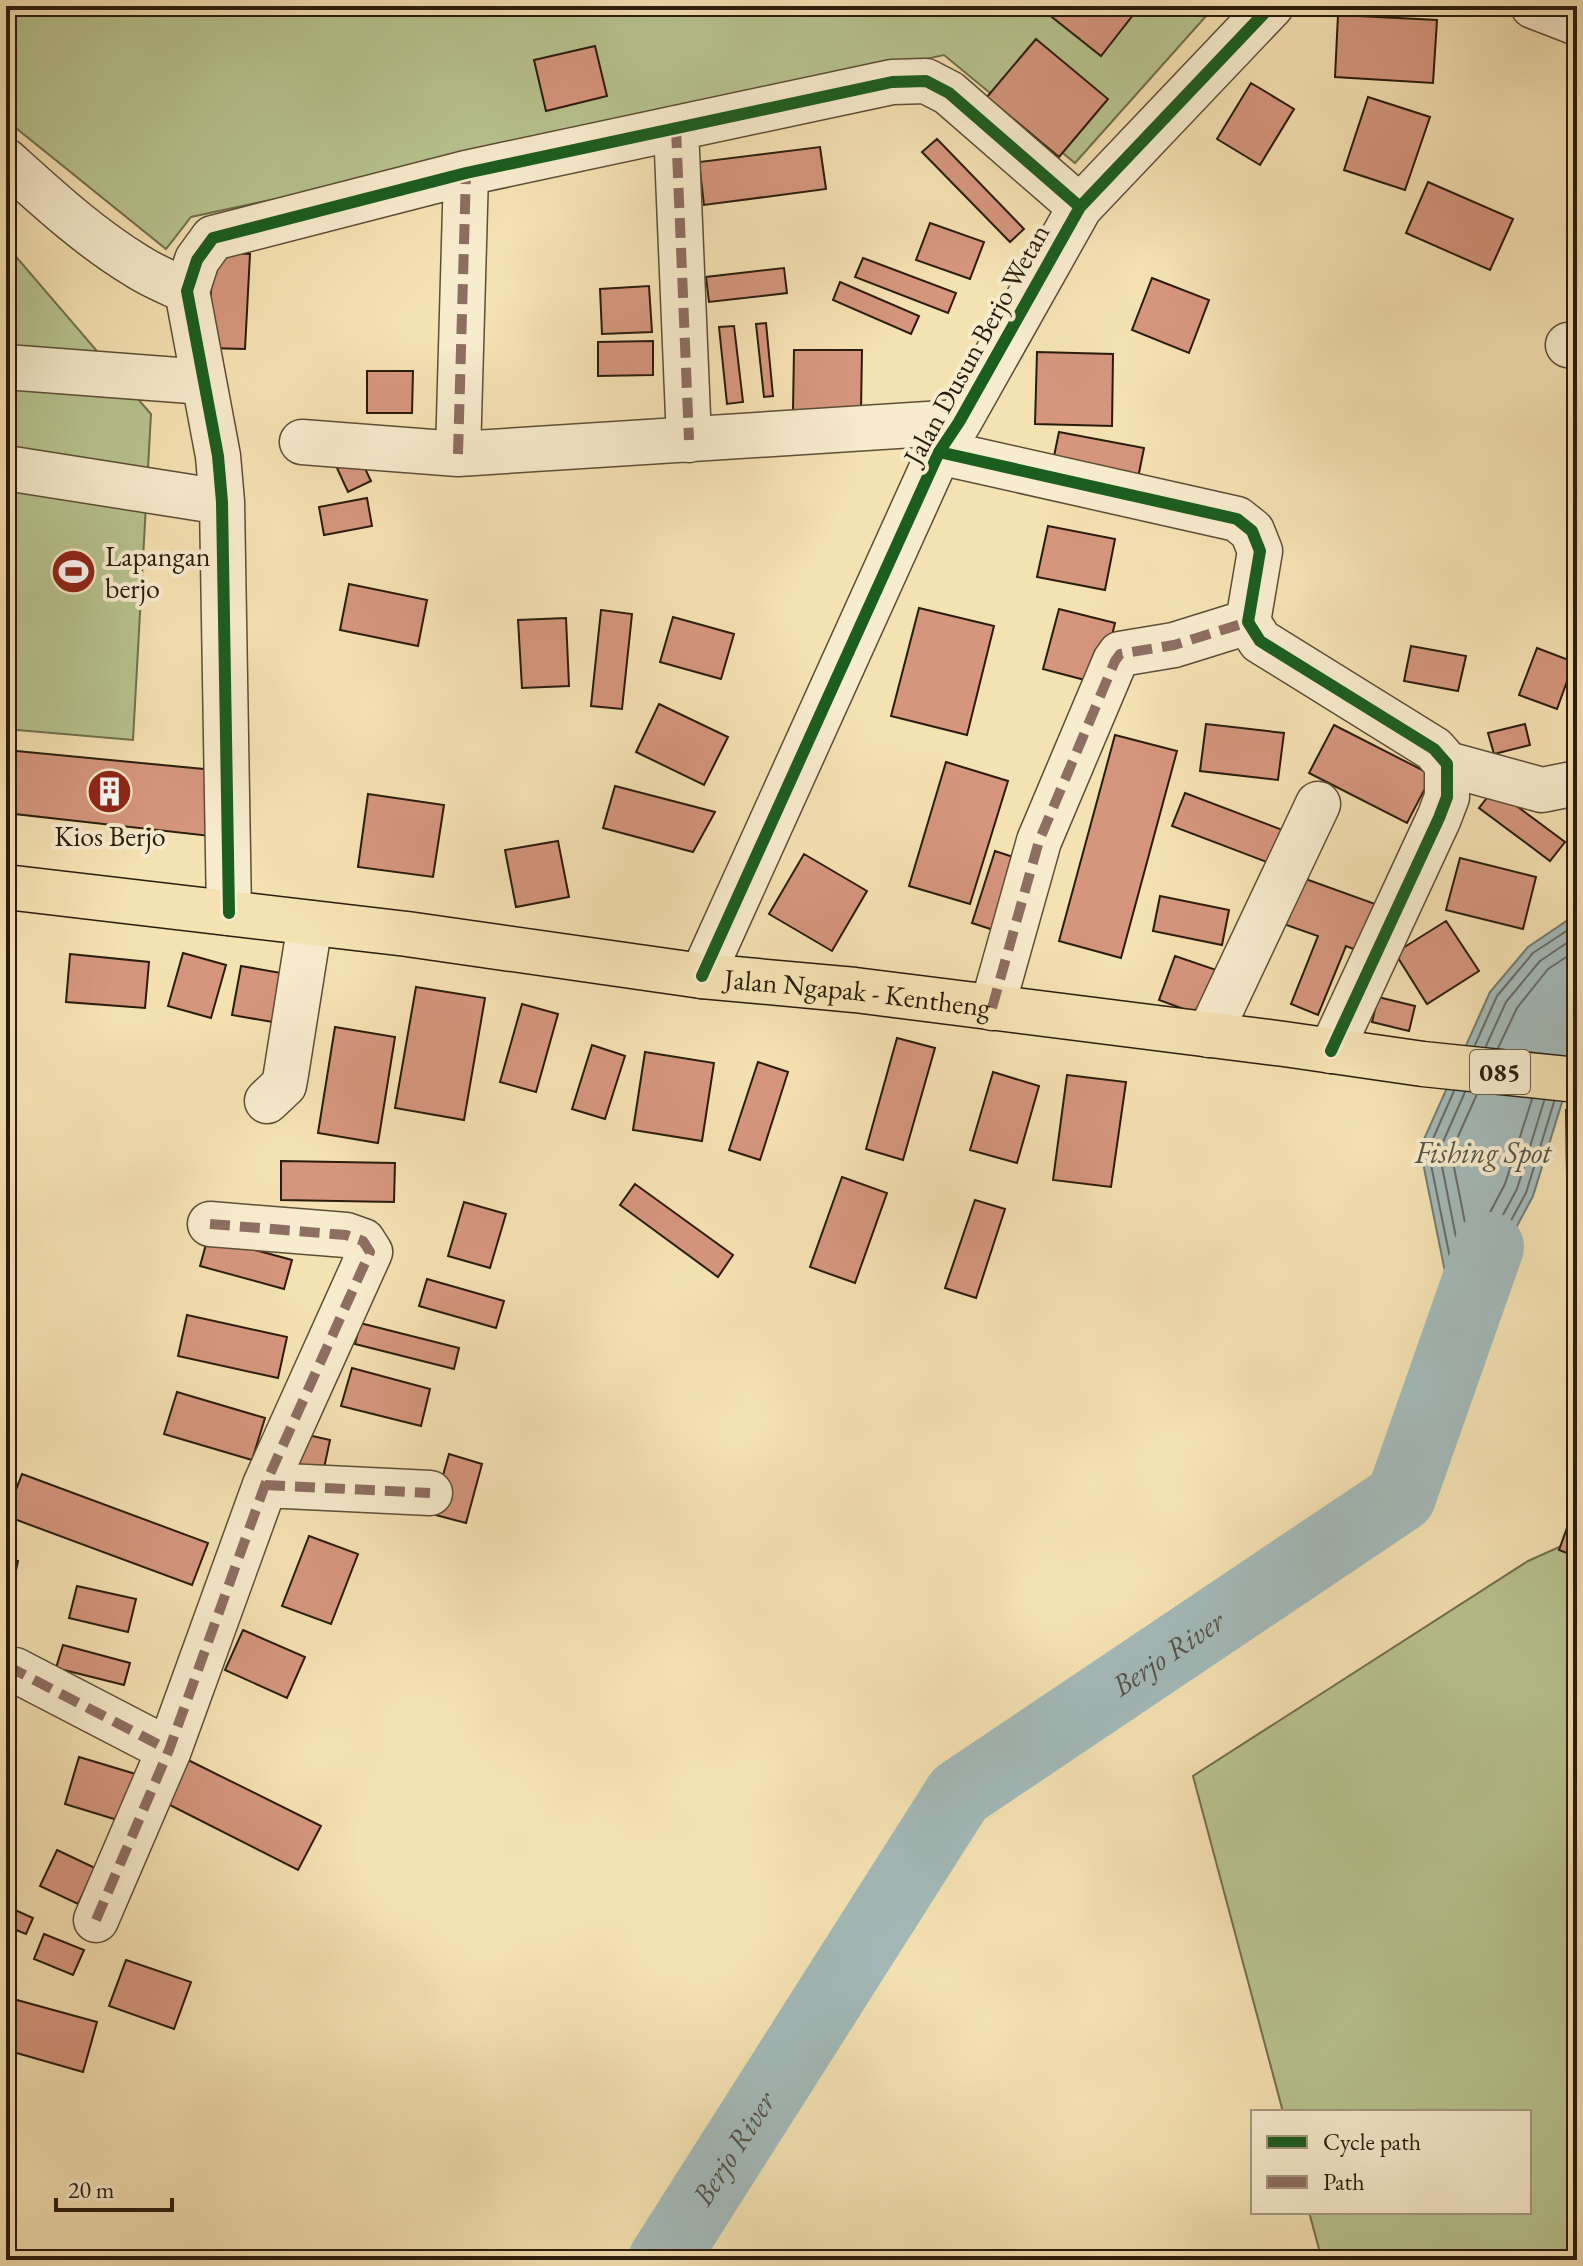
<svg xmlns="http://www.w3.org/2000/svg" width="1583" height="2266" font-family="'EB Garamond',serif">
  <rect width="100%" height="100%" fill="#f5e2b3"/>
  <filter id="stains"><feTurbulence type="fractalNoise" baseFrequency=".0025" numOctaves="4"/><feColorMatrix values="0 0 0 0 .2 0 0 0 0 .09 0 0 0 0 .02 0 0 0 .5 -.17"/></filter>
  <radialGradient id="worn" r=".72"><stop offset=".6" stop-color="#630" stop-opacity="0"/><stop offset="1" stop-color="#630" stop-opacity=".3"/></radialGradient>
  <!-- green -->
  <path fill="#b8c490" stroke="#70704e" stroke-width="2" d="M6,6H1215L1075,163L944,55L191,217L166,249L6,120Z
    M6,245L151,414L133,740L6,729Z
    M1577,1539V2260H1322L1309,2212H1529V2112H1283L1193,1776L1528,1561Z"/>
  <!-- water -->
  <path fill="#a3baba" stroke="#727b75" stroke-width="2" d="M1577,914V1091L1563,1099L1533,1196L1458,1336L1420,1148L1490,992L1528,947Z"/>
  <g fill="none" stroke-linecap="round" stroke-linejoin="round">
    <!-- shore -->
    <path stroke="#666b64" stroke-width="2" d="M1475,1045L1497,996L1533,953L1577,924
      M1486,1046L1506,1002L1540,961L1577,936
      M1498,1048L1517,1008L1548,969L1577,950
      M1454,1091L1428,1150L1459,1302L1463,1305L1466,1303L1526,1193L1554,1102
      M1465,1092L1439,1151L1463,1273L1467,1276L1471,1274L1517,1189L1544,1101
      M1477,1094L1451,1152L1468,1238L1472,1241L1476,1239L1505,1184L1532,1099"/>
    <!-- river -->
    <path stroke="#a3baba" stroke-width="70" id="s1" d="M663,2260L959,1794L1401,1497L1489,1247"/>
  </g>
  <!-- building -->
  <path fill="#d6967e" stroke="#291c0d" stroke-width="2" d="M1038,6H1140L1101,56Z
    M1338,15L1437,20L1433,83L1335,77Z
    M1036,39L1108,99L1059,157L987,97Z
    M595,46L607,96L546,111L534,60Z
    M1251,83L1294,109L1260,165L1217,139Z
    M1368,97L1430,117L1405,190L1344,170Z
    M937,139L1024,229L1010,242L922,152Z
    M820,147L826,189L704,205L699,162Z
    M1428,182L1513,219L1490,270L1406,233Z
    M930,223L984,242L970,279L916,260Z
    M213,252L250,254L245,349L208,348Z
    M863,258L956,293L948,313L855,277Z
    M784,268L787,293L709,302L706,277Z
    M1152,278L1209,300L1189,353L1132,330Z
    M840,282L919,316L911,334L833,300Z
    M649,286L652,332L602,334L600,289Z
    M766,323L773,396L764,397L756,324Z
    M734,326L743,402L727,404L719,327Z
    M653,341V375L598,376V342Z
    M794,350H862L861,411H793Z
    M1037,352L1113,354L1112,426L1035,424Z
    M367,371H413L412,413H367Z
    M1059,432L1144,448L1137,483L1052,466Z
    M360,458L371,481L348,492L337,468Z
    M367,498L372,526L324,535L319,507Z
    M1048,526L1115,539L1105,590L1037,577Z
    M349,584L427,600L418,646L340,630Z
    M919,608L994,626L967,735L891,716Z
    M1059,609L1115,623L1100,684L1043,669Z
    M601,610L632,614L622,709L591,706Z
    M673,617L734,634L721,679L660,662Z
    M566,618L569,686L522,688L518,620Z
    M1411,646L1466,656L1458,691L1404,681Z
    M1537,648L1574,662L1557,709L1519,695Z
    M659,704L728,737L704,785L636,752Z
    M1206,724L1284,733L1278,780L1200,771Z
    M1525,724L1530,745L1494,754L1488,733Z
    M1334,725L1432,775L1407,823L1309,773Z
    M1115,735L1177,751L1121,958L1059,941Z
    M6,750L214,770L210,836L6,813Z
    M946,762L1008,781L970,904L909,886Z
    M615,786L715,812L693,852L603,828Z
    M1494,789L1565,842L1550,861L1479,808Z
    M1185,793L1293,834L1280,867L1172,826Z
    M368,794L444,805L433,877L358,867Z
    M558,841L569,897L516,907L505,850Z
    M995,851L1028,862L1006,934L972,923Z
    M804,854L867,891L832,951L769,914Z
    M1460,858L1536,877L1523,929L1446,910Z
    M1289,873L1378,905L1361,952L1346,946L1318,1015L1291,1004L1318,936L1272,920Z
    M1160,896L1229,910L1222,945L1153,931Z
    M1446,921L1479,971L1427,1004L1395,953Z
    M183,953L226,965L211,1018L168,1006Z
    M70,954L149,962L145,1008L66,1002Z
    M1175,956L1228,974L1211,1019L1159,1000Z
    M241,966L298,976L290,1025L232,1015Z
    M416,987L485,998L464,1120L395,1108Z
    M1378,997L1415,1006L1409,1031L1372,1022Z
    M522,1004L558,1014L536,1092L500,1082Z
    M335,1027L395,1037L378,1143L318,1133Z
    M897,1038L935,1048L903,1160L866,1149Z
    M592,1045L625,1056L605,1119L572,1109Z
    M645,1052L714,1063L702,1141L633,1130Z
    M758,1062L788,1072L760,1160L729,1150Z
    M993,1072L1039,1086L1017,1163L970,1150Z
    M1067,1075L1126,1082L1111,1187L1053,1180Z
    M1566,1110H1577V1177H1567Z
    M281,1161L395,1163L394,1202L281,1200Z
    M842,1177L887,1193L855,1283L810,1267Z
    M635,1184L733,1255L718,1277L620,1205Z
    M975,1200L1005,1209L976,1298L945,1288Z
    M464,1202L506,1214L490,1268L448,1256Z
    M208,1237L292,1260L284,1289L200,1266Z
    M427,1279L504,1301L496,1328L419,1306Z
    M187,1315L287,1337L278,1378L178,1356Z
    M360,1323L459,1348L454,1369L355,1344Z
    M352,1368L430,1389L421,1426L341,1406Z
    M177,1392L265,1418L252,1460L164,1434Z
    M299,1433L330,1440L321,1482L290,1475Z
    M449,1454L482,1464L466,1523L432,1514Z
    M22,1474L208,1543L192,1585L6,1516Z
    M1576,1503L1577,1504V1557L1559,1550Z
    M309,1536L358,1554L331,1624L282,1606Z
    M6,1558L18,1561L9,1603L6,1602Z
    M77,1586L136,1599L128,1632L69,1618Z
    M243,1630L305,1657L287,1698L225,1670Z
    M63,1645L130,1663L124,1685L56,1668Z
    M79,1757L139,1775L124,1822L65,1804Z
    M182,1757L321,1826L298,1870L160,1800Z
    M57,1850L95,1868L78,1904L40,1886Z
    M6,1906L33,1918L26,1934L6,1926Z
    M44,1934L84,1950L73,1975L34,1959Z
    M126,1960L191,1982L174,2029L109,2006Z
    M6,1997L97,2022L83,2072L6,2050Z"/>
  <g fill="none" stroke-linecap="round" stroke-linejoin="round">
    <defs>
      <path id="minor" d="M1533,6L1577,23
        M676,128L689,440
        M6,161C47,198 89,237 137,266C152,276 170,283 187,291
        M1568,345L1577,347
        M6,367L204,382
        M302,442L458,454L959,422
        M939,452L1237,519L1252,531L1260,551L1248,622L1260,641L1434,749L1447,764V797L1439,818L1331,1051
        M458,454L466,173
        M6,468L222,502
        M1447,764L1542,790L1577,783
        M229,913L222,502L218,456L187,291L197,260L213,238L466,173L892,82L926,81L949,93L1080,207
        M702,976L939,452L959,422L1080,207L1271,6
        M992,1008L1039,841L1115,661L1120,654L1174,645L1248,622
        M1209,1035L1318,804
        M267,1101L284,1085L286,1074L310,923
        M265,1485L430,1493
        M6,1670H15L169,1750
        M96,1920L169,1750L265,1485L370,1252L363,1241L346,1235L210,1224"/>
      <g id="major">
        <path id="s2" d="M6,887L407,934L702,976L855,990L1284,1044L1423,1064L1577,1080"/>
      </g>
    </defs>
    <!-- minor casing -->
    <use href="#minor" stroke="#5c4e36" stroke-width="47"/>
    <!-- major casing -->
    <use href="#major" stroke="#291c0d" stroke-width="47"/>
    <!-- minor -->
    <use href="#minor" stroke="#f8ecce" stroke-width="44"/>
    <!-- major -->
    <use href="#major" stroke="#f5e2b3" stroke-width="44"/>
    <!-- quiet -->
    <path stroke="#8d6e63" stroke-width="10" stroke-dasharray="20 10" stroke-linecap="butt" d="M676,128L689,440
      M458,454L466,173
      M992,1008L1039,841L1115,661L1120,654L1174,645L1248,622
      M265,1485L430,1493
      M6,1670H15L169,1750
      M96,1920L169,1750L265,1485L370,1252L363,1241L346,1235L210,1224"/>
    <defs>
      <path id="cycleway" d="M939,452L1237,519L1252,531L1260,551L1248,622L1260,641L1434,749L1447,764V797L1439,818L1331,1051
        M229,913L222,502L218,456L187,291L197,260L213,238L466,173L892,82L926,81L949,93L1080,207
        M702,976L939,452L959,422L1080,207L1271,6"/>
    </defs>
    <!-- cycleway casing -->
    <use href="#cycleway" stroke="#f8ecce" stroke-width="17"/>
    <!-- cycleway -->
    <use href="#cycleway" stroke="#1b5e20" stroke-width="12"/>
  </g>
  <!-- icons -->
  <defs>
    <symbol id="stadium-disc" viewBox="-11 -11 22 22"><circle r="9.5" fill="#8f2418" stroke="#f8ecce"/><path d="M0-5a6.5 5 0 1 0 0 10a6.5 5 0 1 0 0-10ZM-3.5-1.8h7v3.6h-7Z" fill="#fff"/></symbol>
    <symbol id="building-disc" viewBox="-11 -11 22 22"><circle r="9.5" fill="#8f2418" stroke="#f8ecce"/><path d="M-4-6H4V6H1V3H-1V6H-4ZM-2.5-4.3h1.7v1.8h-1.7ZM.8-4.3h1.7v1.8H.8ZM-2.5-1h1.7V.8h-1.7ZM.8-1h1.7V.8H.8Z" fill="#fff"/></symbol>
  </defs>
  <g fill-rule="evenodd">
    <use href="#stadium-disc" x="48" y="546" width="51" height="51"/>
    <use href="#building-disc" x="84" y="766" width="51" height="51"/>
  </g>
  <g text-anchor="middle" stroke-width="8" stroke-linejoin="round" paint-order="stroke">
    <!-- shield labels -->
    <rect fill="#f8ecce" stroke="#675a47" stroke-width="2" x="1470" y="1050" width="60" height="44" rx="6"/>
    <g font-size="26" font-weight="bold" fill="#291c0d">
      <text x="1500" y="1081">085</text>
    </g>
    <!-- street labels -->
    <g font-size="28" fill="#291c0d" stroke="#f8ecce">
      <text transform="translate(976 344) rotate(-61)" y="10">Jalan Dusun Berjo Wetan</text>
      <text dy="10" stroke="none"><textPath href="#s2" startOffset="858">Jalan Ngapak - Kentheng</textPath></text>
    </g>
    <!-- poi labels -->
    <g font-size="28" fill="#291c0d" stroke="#f8ecce" text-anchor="start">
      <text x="105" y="566">Lapangan<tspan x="105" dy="32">berjo</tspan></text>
      <text x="110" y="846" text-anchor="middle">Kios Berjo</text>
    </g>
    <!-- water labels -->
    <g font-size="30" font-style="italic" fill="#54534a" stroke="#f8ecce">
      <text x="1483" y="1163">Fishing Spot</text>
      <text dy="10" stroke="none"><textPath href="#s1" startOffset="804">Berjo River</textPath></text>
      <text dy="10" stroke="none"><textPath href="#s1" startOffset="132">Berjo River</textPath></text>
    </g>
  </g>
  <!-- margin -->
  <rect width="1583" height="2266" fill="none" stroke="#f5e2b3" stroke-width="32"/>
  <rect x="8" y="8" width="1567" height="2250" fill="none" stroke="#291c0d" stroke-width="4"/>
  <rect x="16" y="16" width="1551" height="2234" fill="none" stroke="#291c0d" stroke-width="2"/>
  <!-- legend -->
  <rect x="1251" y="2110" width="280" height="104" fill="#f8ecce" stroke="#a59981" stroke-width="2"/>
  <rect x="1267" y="2136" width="40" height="12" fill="#1b5e20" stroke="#a59981" stroke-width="2"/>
  <text x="1323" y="2150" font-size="24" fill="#291c0d">Cycle path</text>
  <rect x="1267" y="2176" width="40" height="12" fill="#8d6e63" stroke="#a59981" stroke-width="2"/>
  <text x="1323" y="2190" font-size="24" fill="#291c0d">Path</text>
  <!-- scale -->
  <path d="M56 2198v12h116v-12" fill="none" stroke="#291c0d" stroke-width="4"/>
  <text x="68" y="2198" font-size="24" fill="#291c0d" stroke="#f8ecce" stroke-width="6" paint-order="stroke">20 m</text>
  <rect width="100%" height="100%" filter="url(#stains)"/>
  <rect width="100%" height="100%" fill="url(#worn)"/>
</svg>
